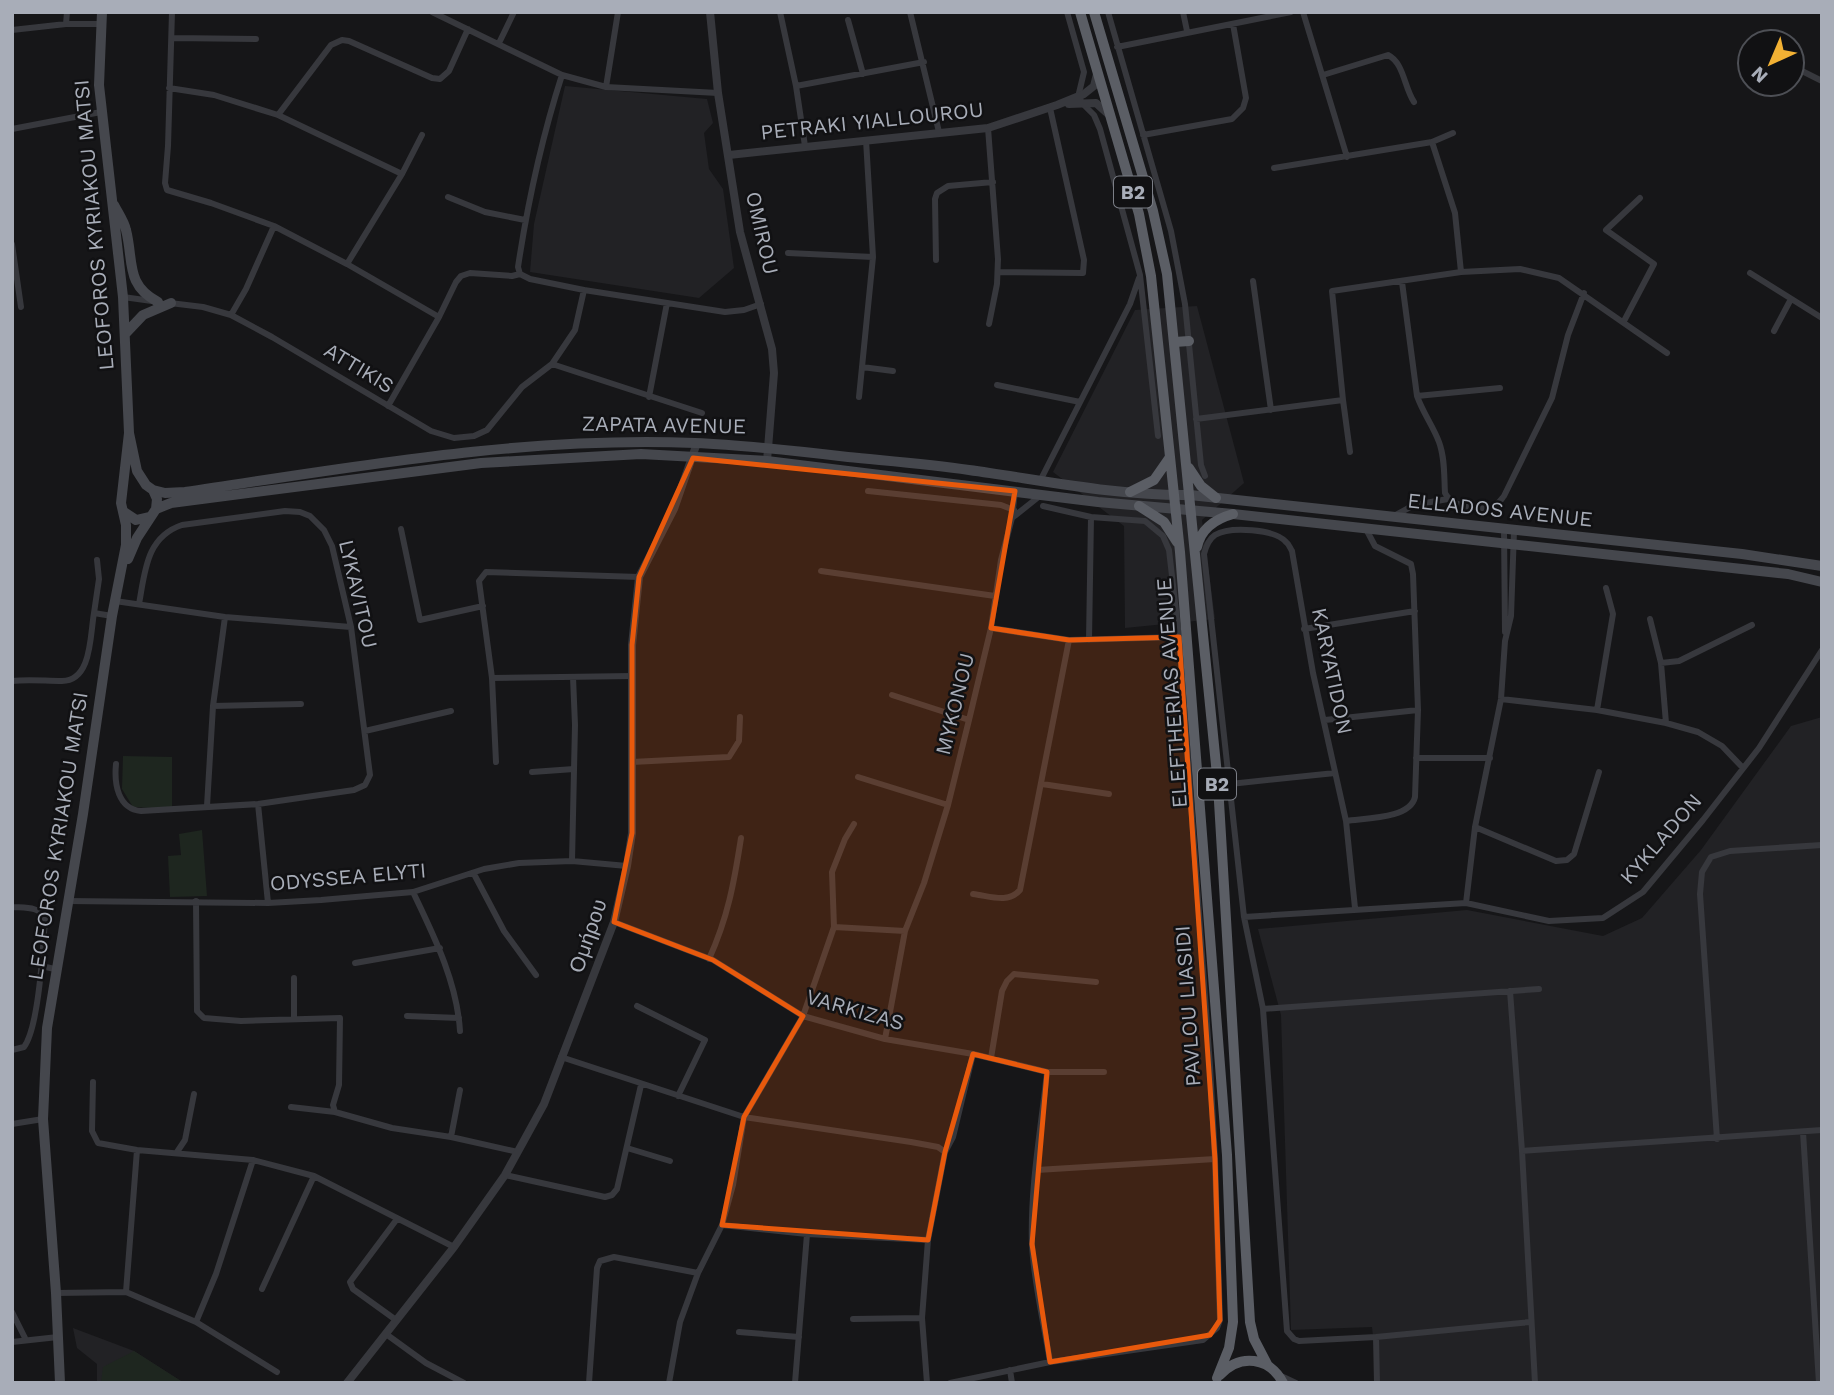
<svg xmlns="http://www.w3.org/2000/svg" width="1834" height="1395" font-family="'Work Sans',sans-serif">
  <rect width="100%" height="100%" fill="#161618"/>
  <!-- built -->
  <path fill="#222225" d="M565,86L707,99L713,123L704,133L709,169L723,189L734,268L699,298L530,272L534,224Z
    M1197,306L1244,483L1202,520L1215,619L1125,628L1124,526L1053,472L1135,310Z
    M1822,717V1383H1378L1372,1327L1291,1330L1281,1015L1258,929L1467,910L1603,936L1642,918L1701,850L1791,726Z
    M73,1328L134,1351L184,1383H97V1364L77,1348Z"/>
  <!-- green -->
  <path fill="#1e261f" d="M123,756L172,757V809L133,807L122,789Z
    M202,830L207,896L170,897L168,856L181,855L179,834Z
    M134,1351L184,1383H101L103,1367Z"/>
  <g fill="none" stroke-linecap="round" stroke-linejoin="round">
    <!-- minor -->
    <path stroke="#37383d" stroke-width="6" d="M172,12L168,146L165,183L167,190L211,203L274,226L347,264L439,317
      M432,12L562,75L606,87L718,93
      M780,12L796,86L805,146
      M910,12L939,132
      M1067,12L1084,72L1079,93L1081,102L1094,115L1100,129L1140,275L1158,436
      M1108,12L1171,231L1185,304L1201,465L1205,476
      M1183,12L1187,31
      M1303,12L1347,157
      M848,20L863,74
      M66,24L67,12
      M12,30L66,24H101
      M172,38L256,39
      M499,43L514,12
      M1117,47L1291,12
      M1792,66L1822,81
      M562,75C542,137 528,201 518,267L520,274L530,279L584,290L725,312L744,310L761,304
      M1323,75L1388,55C1404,63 1404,87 1414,102
      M796,86L924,62
      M606,87L618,12
      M169,88L214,95L278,115L402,174
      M278,115L331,45L342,40L349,41L432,78L440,79L449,71L468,29
      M988,128L998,259L997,284L989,324
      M12,129L101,112
      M1143,135L1232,119L1243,108L1246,98L1233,24
      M1432,142L1455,213L1461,272
      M1274,168L1432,142L1453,133
      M448,197L485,212L525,220
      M12,244L21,307
      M788,253L873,257
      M936,260L935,199L937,193L948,186L993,182
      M347,264L402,174L422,135
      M998,272L1083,273L1084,260L1050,108
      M1750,273L1822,318
      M1253,281L1271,410
      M1402,282L1417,396C1423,413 1433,426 1439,442C1445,458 1444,476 1445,493C1451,506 1477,511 1491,507C1497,506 1500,501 1504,496L1552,398L1568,335L1584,293
      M123,297L152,301
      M170,303L203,307L231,315L272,337L431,431L454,438L474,436L487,430L522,387L552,364L575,330L584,290
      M231,315L246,289L274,226
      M1624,321L1654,264L1606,230L1640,198
      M1774,331L1791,299
      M552,364L702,413
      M862,367L893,371
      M997,385L1080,402
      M1417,396L1500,388
      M649,397L667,303
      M859,397L873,257L866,140
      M388,406L439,317L456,282L461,276L470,273L512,276L520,274
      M1196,419L1343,400
      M1350,452L1343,400L1332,291L1461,272L1520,269L1559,278L1667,353
      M1040,481L1130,304L1139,278
      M868,491L1001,505L1014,510
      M1394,516L1414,505L1448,499
      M1012,518L1041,495
      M401,529L420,620L483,606
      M1504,530L1505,632
      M821,571L995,596
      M115,601L225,617L351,627
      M94,613L99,579L97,560
      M1650,619L1661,663L1666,723
      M991,628L1069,640L1179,637
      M1304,629L1415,611
      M1089,640L1091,517
      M1661,663L1679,661L1752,625
      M632,676L492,678L479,581L486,572L639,577
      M492,678L496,762
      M12,681C29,679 45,681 62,681C92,681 90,635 94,613L112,616
      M892,695L969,720
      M1501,699L1597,710L1666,723L1698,732L1722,746L1743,768
      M213,706L301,704
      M1597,710L1613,614L1606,588
      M1325,720L1418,710
      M365,731L451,711
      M1416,758H1490
      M632,762L729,757L739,741L740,717
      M116,764C114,784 118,809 141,811L258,804L354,790L365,785L370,775L351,627L332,546L324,530L310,516L300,512L285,511L182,525C146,537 145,572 139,604
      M532,772L574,769
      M858,777L948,805
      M1042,784L1109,794
      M1230,784L1335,773
      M258,804L268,903
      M207,806L213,706L225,617
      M1346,821C1365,818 1410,819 1415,797L1418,710L1413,574L1411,564L1375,546L1366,529
      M1475,827L1556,861L1567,860L1574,854L1599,772
      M572,861L575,725L573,677
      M474,874L504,931L536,975
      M413,892C434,936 457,982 460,1031
      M973,894C990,896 1008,904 1020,890L1069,640
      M67,901L268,903L321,900L413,892L484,869L519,863L572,861L627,866
      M196,901L197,1011L204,1018L241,1021L340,1018L339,1085L333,1105L335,1112
      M1466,903L1475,827L1501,699L1505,641L1511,616L1514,531
      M12,907C25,908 40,906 45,919C43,947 39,1027 24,1047L12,1050
      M1355,908L1346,821L1313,673L1292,551C1290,548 1289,544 1286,542C1275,529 1230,526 1215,535C1209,539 1206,546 1204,554L1244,917L1263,1009L1287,1331L1294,1339L1299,1341L1376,1337L1530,1322
      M1244,917L1466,903L1549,921L1603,918L1643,892L1703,820L1759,748L1822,650
      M614,922L713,960L803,1016L885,1039L973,1054L1047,1072H1104
      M834,927L905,931
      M709,959C728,917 734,883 741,838
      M355,963L440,948
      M41,966L55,969
      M294,978V1019
      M1510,991L1522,1151L1535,1383
      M637,1006L705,1040L678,1096
      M1263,1009L1539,989
      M407,1016L459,1018
      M885,1039L905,931L924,883L948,805L969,720L991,628L1001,560L1012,518L1015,491
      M561,1057L744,1117L911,1142L938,1147L945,1152
      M991,1058L1002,991L1007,981L1014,974L1096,982
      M1047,1072C1041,1129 1030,1188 1032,1245C1034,1284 1044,1323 1050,1362
      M93,1082L92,1131L98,1143L137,1150L253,1160L314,1176L454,1247
      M291,1107L335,1112L392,1128L451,1137L518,1152
      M12,1124L43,1119
      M1803,1132L1819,1383
      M451,1137L460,1090
      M1717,1139L1700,894L1702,872L1711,857L1730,851L1822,845
      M627,1148L670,1161
      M1522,1151L1822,1130
      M177,1152L185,1140L194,1094
      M1037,1170L1215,1159
      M505,1175L605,1197L612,1195L617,1189L641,1085
      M722,1225L807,1234L928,1240
      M262,1289L314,1176
      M126,1292L137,1150
      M56,1293L126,1292L196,1322L277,1372
      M12,1312L26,1340
      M853,1319L922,1318
      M396,1320L353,1289L350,1282L397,1219
      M196,1322L216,1274L253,1160
      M739,1332L799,1337
      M386,1334L426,1363L464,1383
      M1376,1337L1377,1383
      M12,1342L58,1337
      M1010,1370L1012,1383
      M1281,1376L1296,1383
      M589,1383L597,1268L600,1261L614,1257L698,1273
      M669,1383L680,1322L698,1273L722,1225L733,1185L744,1117L803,1016L834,927L832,872L845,839L854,824
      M795,1383L807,1234
      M927,1383L922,1318L928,1240L945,1152L953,1137L973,1054
      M950,1383L1050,1362L1203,1340L1217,1328L1220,1320L1215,1159L1210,1066L1179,637L1169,550L1163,536L1145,521L1091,517L1043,506"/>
    <!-- tertiary -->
    <path stroke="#37383d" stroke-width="8" d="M710,12L718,93L740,232L772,349L774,373L767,461
      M1069,104L1096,103L1107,113
      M729,155L988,128L1057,105L1084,94L1094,86L1097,74
      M347,1383L454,1247L505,1175L544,1104L614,922L627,866L632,833V645L639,577L674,509L697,443"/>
    <!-- secondary -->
    <path stroke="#45474d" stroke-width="10" d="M102,12L99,85L123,297L129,433L137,471L146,485L153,490L157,499L156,509L137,538L128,559
      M114,205C118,213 124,221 126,230C134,261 125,285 158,302
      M125,334L143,315L171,303
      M153,490L165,493L185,492C354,467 523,436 695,443C746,445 797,451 848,457C888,461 929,464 969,470C1042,480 1116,496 1190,495L1742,554L1822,566
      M156,509L171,503L481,463L641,454L767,461L1098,502L1233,514L1788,574L1822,582
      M124,512L136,520L149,517
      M60,1383L56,1293L43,1119L47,1028L83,814L112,616L126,545V525L121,503L129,433"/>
    <!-- trunk -->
    <path stroke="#5b5e65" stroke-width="10" d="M1080,12L1139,214L1151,276L1180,552L1227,1155L1233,1322L1229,1348L1217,1378
      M1094,12L1153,211L1167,274L1218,785L1250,1322L1254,1339L1267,1364
      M1175,342L1189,341
      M1189,468L1201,486L1216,498
      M1130,492L1154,480L1170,457
      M1139,506L1164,522L1177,542
      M1197,547C1201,528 1215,519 1233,514
      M1220,1375C1240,1353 1270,1357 1283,1383"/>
  </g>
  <!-- marked area -->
  <path fill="#e8590c" fill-opacity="0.2" stroke="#e8590c" stroke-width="5" stroke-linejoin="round" d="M693,458L1015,491L991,628L1069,640L1179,637L1215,1159L1220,1320L1210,1335L1050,1362L1032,1244L1047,1072L973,1054L945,1152L928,1240L722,1225L744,1117L803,1016L713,960L614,922L632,833V645L639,577Z"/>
  <g text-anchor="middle" stroke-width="5" stroke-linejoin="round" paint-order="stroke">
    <!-- shield labels -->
    <g fill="#111113" stroke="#7b7e86" stroke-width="2">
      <rect x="1114" y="176.5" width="38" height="31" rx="5"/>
      <rect x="1198" y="768.5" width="38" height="31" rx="5"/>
    </g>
    <g font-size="19" font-weight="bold" fill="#a8adb8">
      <text x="1133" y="199">B2</text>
      <text x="1217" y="791">B2</text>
    </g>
    <!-- street labels -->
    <g font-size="21" fill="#a8adb8" stroke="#111113">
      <text transform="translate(872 121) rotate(-6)" y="7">PETRAKI YIALLOUROU</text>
      <text transform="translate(94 225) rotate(-95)" y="7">LEOFOROS KYRIAKOU MATSI</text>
      <text transform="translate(762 233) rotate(77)" y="7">OMIROU</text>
      <text transform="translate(359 368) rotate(31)" y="7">ATTIKIS</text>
      <text transform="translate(664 425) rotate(1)" y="7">ZAPATA AVENUE</text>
      <text transform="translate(1500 510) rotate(6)" y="7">ELLADOS AVENUE</text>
      <text transform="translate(358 594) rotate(77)" y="7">LYKAVITOU</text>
      <text transform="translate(1332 671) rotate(78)" y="7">KARYATIDON</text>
      <text transform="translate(1172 693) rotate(-94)" y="7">ELEFTHERIAS AVENUE</text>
      <text transform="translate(955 704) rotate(-76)" y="7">MYKONOU</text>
      <text transform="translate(58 836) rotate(-81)" y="7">LEOFOROS KYRIAKOU MATSI</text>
      <text transform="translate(1661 839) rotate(-49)" y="7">KYKLADON</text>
      <text transform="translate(348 877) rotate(-5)" y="7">ODYSSEA ELYTI</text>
      <text transform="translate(588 936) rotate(-71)" y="7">Ομήρου</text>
      <text transform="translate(1188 1006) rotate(-94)" y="7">PAVLOU LIASIDI</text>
      <text transform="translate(855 1010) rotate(16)" y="7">VARKIZAS</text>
    </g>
  </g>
  <!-- border -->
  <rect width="1834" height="1395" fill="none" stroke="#a8adb8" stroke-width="28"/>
  <!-- north arrow -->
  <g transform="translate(1771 63) rotate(224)"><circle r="33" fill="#111113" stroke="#4d4f55" stroke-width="2"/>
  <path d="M0-5L12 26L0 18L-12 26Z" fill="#f2b134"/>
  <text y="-10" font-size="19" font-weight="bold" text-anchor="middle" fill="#a8adb8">N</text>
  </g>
</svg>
